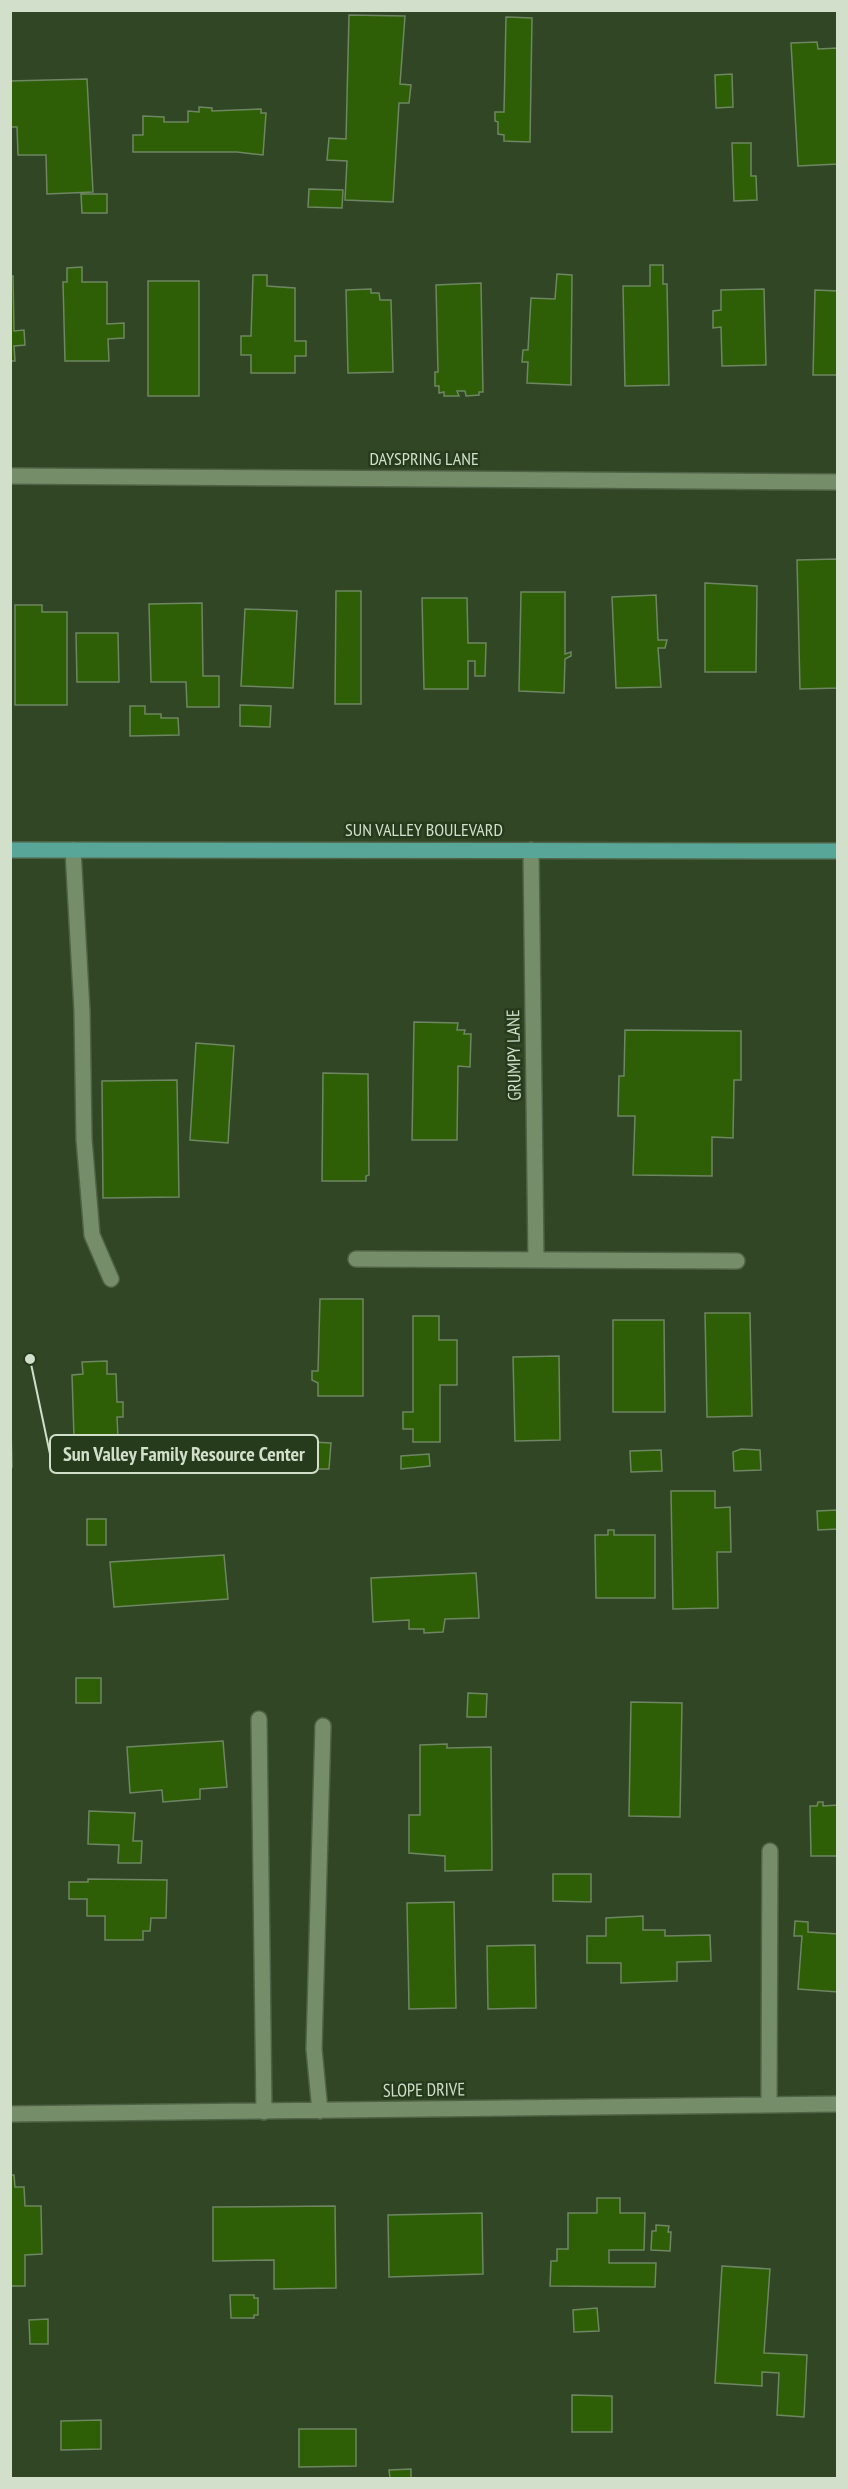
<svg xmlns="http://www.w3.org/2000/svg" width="848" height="2489" font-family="'PT Sans Narrow',sans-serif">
  <rect width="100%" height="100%" fill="#304625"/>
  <!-- building -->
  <path fill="#2e5f06" stroke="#6e8662" stroke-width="1.5" d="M349,15L405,16L400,84L411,85L409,103H399L393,202L345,200L347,161L327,160L329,138L346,139Z
    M506,17L532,18L530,142L504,141V135L498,134V122L495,121V112H504Z
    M817,42L818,49L838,48V164L798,166L791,43Z
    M732,74L733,107L716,108L715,75Z
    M87,79L93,192L47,194L46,155H18L17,127H10V81Z
    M199,107L212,108V111L261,109V113H266L263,155L237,152H133V135H143V116L164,117V122H188V111L199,112Z
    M732,143H751V176H756L757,200L734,201Z
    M309,189L343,190L342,208L308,207Z
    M81,194H107V213H82Z
    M650,265H663V284H667L669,385L625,386L623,286H650Z
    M82,267V282H107V324L124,323V338L108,339L109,361H65L63,282H67V268Z
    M557,274L572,275L571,385L527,383L528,362H522L523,350H528L531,298L555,299Z
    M253,275H267V286L295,288V341H306V356H295V373H251V355H241V336H251Z
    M10,276H13L14,331L24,330L25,345L14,346L15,361H10Z
    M148,281H199V396H148Z
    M481,283L483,392H479V395L466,396L465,391H457L459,396H444V392L439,393V386H435V372H438L436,285Z
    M371,289V293H379L380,300H391L393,372L348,373L346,290Z
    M764,289L766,365L722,366L721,327L713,328V311L721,310V290Z
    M815,290L838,291V379L836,375H813Z
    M838,559V688L800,689L797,560Z
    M705,583L757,586L756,672H705Z
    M336,591H361V704H335Z
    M521,592H565V654L571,652V656L565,659L564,693L519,691Z
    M656,595L658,640H667L665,648H658L661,687L616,688L612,597Z
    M422,598H467L468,643H486L485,676H475V661H468V689H424Z
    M202,603L203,676H219V707H187L186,682H151L149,604Z
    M15,605H42V612H67V705H15Z
    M245,609L297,611L293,688L241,686Z
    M76,633H118L119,682H77Z
    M240,705L271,706L270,727L240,726Z
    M130,706H145V714H161V718H178L179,735L130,736Z
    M414,1022L458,1023L457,1030H465L464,1034H471L470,1067L458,1066L457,1140H412Z
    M625,1030L741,1031V1080H734L733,1138L712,1137V1176L633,1175L635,1116H618L619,1076H624Z
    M196,1043L234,1046L228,1143L190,1140Z
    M323,1073L368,1074L369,1175L366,1176V1181H322Z
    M177,1080L179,1197L103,1198L102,1081Z
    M320,1299H363V1396H318V1383L312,1380V1371H318Z
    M705,1313H750L752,1416L707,1417Z
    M413,1316H439V1340H457V1385H440V1442H413V1429H403V1412H413Z
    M613,1320H664L665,1412H613Z
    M559,1356L560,1440L515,1441L513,1357Z
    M107,1361V1374H116L117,1402H123V1417H117L118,1437L74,1438L72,1375L83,1374L82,1362Z
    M10,1382L12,1467H10Z
    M313,1442L331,1443L329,1469H312Z
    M741,1449L760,1450L761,1470L734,1471L733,1452Z
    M661,1450L662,1471L631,1472L630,1451Z
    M429,1454L430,1466L401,1469V1456Z
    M671,1491H715V1508L730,1507L731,1552H717L718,1608L673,1609Z
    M838,1510V1529L818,1530L817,1511Z
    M87,1519H106V1545H87Z
    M608,1530H614V1535H655V1598H596L595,1535H608Z
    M224,1555L228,1599L114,1607L110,1562Z
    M476,1573L479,1618L445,1619L443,1632L424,1633V1629H409V1620L373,1622L371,1578Z
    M76,1678H101V1703H76Z
    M468,1693L487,1694L486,1717H467Z
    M631,1702L682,1703L680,1817L629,1816Z
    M223,1741L227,1787L200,1789V1799L163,1802L162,1790L130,1793L127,1747Z
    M447,1744V1748L491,1747L492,1870L445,1871V1856L409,1853V1815H420V1745Z
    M818,1802H823V1806L838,1805V1856H811L810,1806H817Z
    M89,1811L135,1813L133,1841H142L141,1863H118L119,1845L88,1844Z
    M553,1874H591V1902L553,1901Z
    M88,1879L167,1880L166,1918H151L150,1931H143V1940H105V1916H87V1899H69V1882H88Z
    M454,1902L456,2008L409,2009L407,1903Z
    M643,1916V1930H665V1936L710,1935L711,1961L677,1962V1981L621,1983V1963H587V1936H606V1918Z
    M795,1921L808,1922V1932L838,1934V1992L798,1989L802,1936H794Z
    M535,1945L536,2008L488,2009L487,1946Z
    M10,2175H14L15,2187H24L25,2206H41L42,2254L25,2255V2286H10Z
    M597,2198H620V2213H645L644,2250H609V2263H656L655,2287L550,2286L551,2261H557V2249H568V2213H597Z
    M335,2206L336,2288L274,2289V2260L213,2261V2207Z
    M482,2213L483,2274L389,2277L388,2215Z
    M656,2225L669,2226L668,2232H671L670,2251L651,2250L652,2231H656Z
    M722,2266L770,2269L764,2353L807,2355L804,2417L777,2415L779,2373L762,2372V2386L715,2383Z
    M230,2295H254V2298H258V2315H254V2318H231Z
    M597,2308L599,2331L574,2332L573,2310Z
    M48,2319V2344H30L29,2320Z
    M572,2395L612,2396V2432H572Z
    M101,2420V2449L61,2450V2421Z
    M299,2429H356V2466L299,2467Z
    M411,2469V2478H390L389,2470Z"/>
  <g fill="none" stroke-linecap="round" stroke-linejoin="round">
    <defs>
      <path id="minor" d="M10,476L838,482
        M73,850L82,1011L84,1139L92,1235L111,1279
        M531,850L536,1260
        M356,1259L737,1261
        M259,1719L264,2112
        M769,2104L770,1851
        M320,2111L314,2049L323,1726
        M10,2114L838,2104"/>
      <path id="major" d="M10,850L838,851"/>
    </defs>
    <!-- minor casing -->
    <use href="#minor" stroke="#4f6245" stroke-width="18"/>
    <!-- major casing -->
    <use href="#major" stroke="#4f6245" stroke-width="18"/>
    <!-- minor -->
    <use href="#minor" stroke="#758e69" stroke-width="15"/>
    <!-- major -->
    <use href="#major" stroke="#57a697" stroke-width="15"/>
  </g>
  <g text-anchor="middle" stroke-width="5" stroke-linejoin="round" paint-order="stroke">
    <!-- street labels -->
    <g font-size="18" fill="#d1dfcb" stroke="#263b1b">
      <text x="424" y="465">DAYSPRING LANE</text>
      <text x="424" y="836">SUN VALLEY BOULEVARD</text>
      <text transform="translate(514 1055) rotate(-91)" y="6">GRUMPY LANE</text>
      <text transform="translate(424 2090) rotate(-1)" y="6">SLOPE DRIVE</text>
    </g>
  </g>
  <!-- callouts -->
  <path fill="none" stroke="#d1dfcb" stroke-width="2" d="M30 1359L50 1454"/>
  <circle fill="#d1dfcb" stroke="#263b1b" stroke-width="2" cx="30" cy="1359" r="6"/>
  <rect fill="#263b1b" stroke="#d1dfcb" stroke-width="2" x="50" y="1435" width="268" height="38" rx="6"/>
  <g font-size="20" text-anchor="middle" font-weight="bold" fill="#d1dfcb">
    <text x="184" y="1461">Sun Valley Family Resource Center</text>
  </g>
  <!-- border -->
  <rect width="848" height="2489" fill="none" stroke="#d1dfcb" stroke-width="24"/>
</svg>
